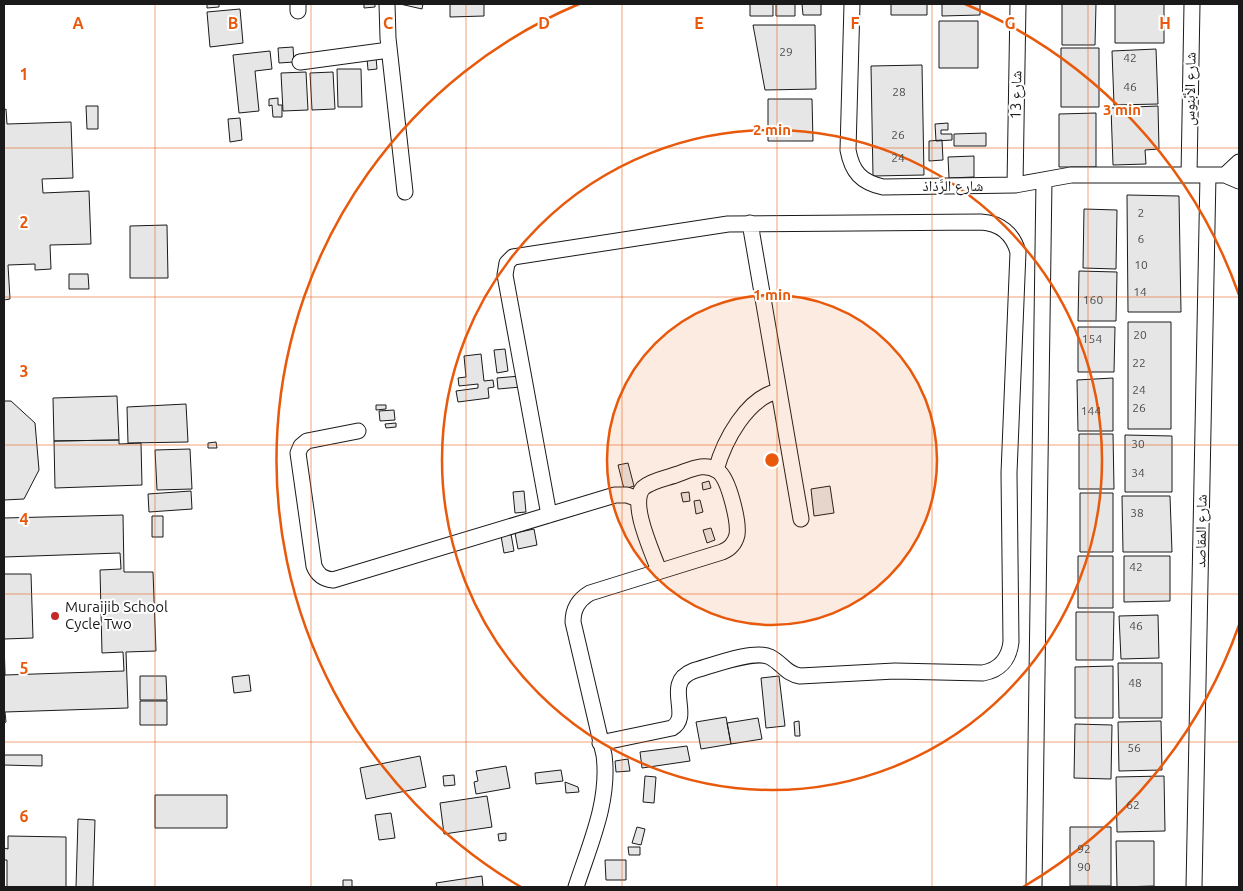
<svg xmlns="http://www.w3.org/2000/svg" width="1243" height="891" font-family="Ubuntu,'Noto Naskh Arabic',sans-serif">
  <rect width="100%" height="100%" fill="#fff"/>
  <!-- building -->
  <path fill="#e6e6e6" stroke="#1a1a1a" d="M207,4H219V7L207,8Z
    M364,4H375V7L364,8Z
    M400,4H423L422,9Z
    M450,4H484V16L450,17Z
    M750,4H773V16H750Z
    M776,4H795V16H776Z
    M802,4H821V15H803Z
    M891,4H927V15H891Z
    M942,4H980V15L942,16Z
    M1062,4H1096L1095,45H1062Z
    M1115,4H1164V43H1115Z
    M240,9L243,43L210,47L207,12Z
    M939,21H978V68H939Z
    M753,25H815L816,89L765,90Z
    M293,47L294,62L279,63L278,48Z
    M1061,48H1099V107H1061Z
    M1156,49L1158,104L1114,105L1112,51Z
    M270,51L272,69L255,71L259,111L239,113L233,55Z
    M376,57L377,69L368,70L367,58Z
    M922,65L924,175L873,176L871,66Z
    M337,69H361L362,107H338Z
    M306,72L308,110L283,111L281,73Z
    M333,72L335,109L312,110L310,73Z
    M278,98V105H282V117H273L272,105L269,106V99Z
    M768,99H812L813,141H768Z
    M86,106H98V129H87Z
    M1158,106L1159,149L1145,150L1146,164L1113,165L1111,108Z
    M6,109L7,124L71,122L73,178L42,179L43,193L89,191L91,244L50,245L51,269L35,270V264L8,265L10,299L4,300V110Z
    M1096,113V167H1059V114Z
    M240,118L242,140L230,142L228,119Z
    M948,123V130H941V134H952V140L936,141L935,124Z
    M986,133V146H954V134Z
    M942,140L943,160L929,161V141Z
    M974,156V177L949,178L948,157Z
    M1127,195L1179,196L1181,312H1128Z
    M1084,209L1117,210L1116,269L1083,268Z
    M167,225L168,278H130V226Z
    M1079,271L1117,272L1116,321H1078Z
    M69,274H88L89,289H69Z
    M1128,322H1171V429H1128Z
    M1078,327H1115L1114,372H1078Z
    M505,349L508,371L497,373L494,350Z
    M481,354L484,381L493,380L494,387L488,388L489,398L458,402L456,391L478,388V384L459,386L458,378L466,377L464,356Z
    M520,376L521,387L498,389L497,378Z
    M1113,378V431H1078L1077,380Z
    M117,396L119,440L54,441L53,398Z
    M4,401H11L35,423L39,470L24,499L4,500Z
    M186,404L188,442L128,443L127,407Z
    M376,405H386V409L376,410Z
    M394,410L395,420L380,421L379,411Z
    M396,423V427L386,428L385,424Z
    M1079,434H1113L1114,489H1079Z
    M1125,435L1172,436V492H1125Z
    M119,440V444L141,443L142,485L55,488L54,441Z
    M216,442L217,448H208V443Z
    M190,449L192,489L157,490L155,450Z
    M628,463L634,486L624,489L618,465Z
    M709,481L711,488L703,490L702,483Z
    M830,486L834,513L814,516L811,489Z
    M191,491L192,509L149,512L148,494Z
    M524,491L526,512L515,513L513,492Z
    M689,492L690,501L683,502L681,493Z
    M1080,493H1113V552H1080Z
    M1122,496H1170L1172,552H1123Z
    M700,500L703,512L696,514L694,501Z
    M123,515L124,572H153L156,651L126,652L128,708L5,712L6,722L4,723V574H31L33,638L4,639L5,675L124,671L123,652L102,653L100,570L121,569L120,553L4,557V518Z
    M152,516H163V537H152Z
    M711,528L715,540L707,543L703,530Z
    M534,529L537,545L518,549L515,533Z
    M511,534L514,551L504,553L501,536Z
    M1078,556H1113V608H1078Z
    M1124,556H1170V601L1124,602Z
    M1076,612H1114L1113,660H1076Z
    M1158,615L1159,658L1121,659L1119,616Z
    M1118,663H1162V718H1119Z
    M1113,666V718H1075V667Z
    M249,675L251,691L234,693L232,677Z
    M140,676H166L167,700H140Z
    M779,676L785,726L766,728L761,678Z
    M140,701H167V725H140Z
    M726,717L731,744L701,749L696,722Z
    M758,718L762,739L731,744L727,723Z
    M799,721L800,736H795L794,722Z
    M1161,721L1162,770L1119,771L1118,722Z
    M1075,724L1112,725L1111,779L1074,778Z
    M687,746L690,761L642,768L640,752Z
    M4,755H42V766L4,765Z
    M420,756L426,787L366,799L360,768Z
    M628,759L630,771L616,772L615,761Z
    M506,766L510,788L476,794L474,782L478,781L476,771Z
    M561,770L563,781L536,784L535,773Z
    M454,775L455,785L444,786L443,776Z
    M645,776L656,777L654,803L643,802Z
    M1164,776L1165,831L1117,832L1116,777Z
    M565,782L578,787L579,792L566,793Z
    M155,795H227V828H155Z
    M487,796L492,827L444,834L440,803Z
    M391,813L395,838L379,840L375,815Z
    M78,819L95,820L93,887H76Z
    M637,827L645,829L641,845L632,843Z
    M1070,827H1111V886H1070Z
    M506,833V840L499,841L498,834Z
    M8,836L66,837V887H7V860H4V848L8,849Z
    M1116,841H1154V886L1117,887Z
    M628,847H640V855H629Z
    M605,860H626V880H606Z
    M482,876L483,887H437L436,883Z
    M343,880H352V887H343Z"/>
  <g fill="none" stroke-linecap="round" stroke-linejoin="round">
    <defs>
      <path id="minor" d="M298,4V11
        M387,4L388,38L405,192
        M852,4L848,150C852,172 861,182 883,187L1015,185L1071,175H1225L1239,181
        M300,62L389,50
        M1189,175L1192,4
        M1225,175L1239,162
        M1015,185L1018,4
        M750,223L801,519
        M358,431L307,441L301,446L298,453L314,566C318,576 324,579 333,580L615,495H627L638,499
        M716,470C724,441 747,397 779,391
        M549,515L505,275L507,263L513,257L728,224L981,222C1000,223 1013,234 1018,252L1009,473L1011,642C1009,659 1000,670 983,673L895,671L800,676C786,674 782,663 770,657C754,649 711,666 693,671C662,683 693,716 672,728L600,743
        M576,887C590,844 610,801 604,755L573,622C573,609 578,600 590,593L722,552C730,549 735,543 737,535C739,522 729,479 718,471C705,462 692,469 678,474C668,478 652,480 643,488C629,504 653,553 659,571
        M1034,887L1044,180
        M1194,887L1208,175"/>
    </defs>
    <!-- minor casing -->
    <use href="#minor" stroke="#1a1a1a" stroke-width="17"/>
    <!-- minor -->
    <use href="#minor" stroke="#fff" stroke-width="15"/>
  </g>
  <!-- grid -->
  <path fill="none" stroke="#e8590c" stroke-width="1" stroke-opacity="0.55" d="M155,4V887M311,4V887M466,4V887M622,4V887M777,4V887M932,4V887M1088,4V887M4,148H1239M4,297H1239M4,445H1239M4,594H1239M4,742H1239"/>
  <!-- distance rings -->
  <circle cx="772" cy="460" r="165" fill="#e8590c" fill-opacity=".12"/>
  <g fill="none" stroke="#e8590c" stroke-width="2.5">
    <circle cx="772" cy="460" r="165"/>
    <circle cx="772" cy="460" r="330"/>
    <path d="M1239 625A495 495 0 0 1 1023 887M521 887A495 495 0 0 1 579 4M965 4A495 495 0 0 1 1239 295"/>
  </g>
  <!-- markers -->
  <circle fill="#c62828" stroke="#fff" stroke-width="2" cx="55" cy="616" r="5"/>
  <g text-anchor="middle" stroke-width="4" stroke-linejoin="round" paint-order="stroke">
    <!-- number labels -->
    <g font-size="12" fill="#4d4d4d">
      <text x="786" y="56">29</text>
      <text x="1130" y="62">42</text>
      <text x="1130" y="91">46</text>
      <text x="899" y="96">28</text>
      <text x="898" y="139">26</text>
      <text x="898" y="162">24</text>
      <text x="1141" y="217">2</text>
      <text x="1141" y="243">6</text>
      <text x="1141" y="269">10</text>
      <text x="1140" y="296">14</text>
      <text x="1093" y="304">160</text>
      <text x="1140" y="339">20</text>
      <text x="1092" y="343">154</text>
      <text x="1139" y="367">22</text>
      <text x="1139" y="394">24</text>
      <text x="1139" y="412">26</text>
      <text x="1091" y="415">144</text>
      <text x="1138" y="448">30</text>
      <text x="1138" y="477">34</text>
      <text x="1137" y="517">38</text>
      <text x="1136" y="571">42</text>
      <text x="1136" y="630">46</text>
      <text x="1135" y="687">48</text>
      <text x="1134" y="752">56</text>
      <text x="1133" y="809">62</text>
      <text x="1084" y="853">92</text>
      <text x="1084" y="871">90</text>
    </g>
    <!-- street labels -->
    <g font-size="15" fill="#1a1a1a" stroke="#fff">
      <text transform="translate(1190 89) rotate(-89)" y="5">شارع الأبْنوس</text>
      <text transform="translate(1016 95) rotate(-89)" y="5">شارع 13</text>
      <text x="953" y="191">شارع الرَّذاذ</text>
      <text transform="translate(1201 531) rotate(-89)" y="5">شارع المقاصد</text>
    </g>
    <!-- poi labels -->
    <g font-size="15" fill="#1a1a1a" stroke="#fff" text-anchor="start">
      <text x="65" y="612">Muraijib School<tspan x="65" dy="17">Cycle Two</tspan></text>
    </g>
  </g>
  <g font-size="16" text-anchor="middle" font-weight="bold" fill="#e8590c" stroke="#fff" stroke-width="4" stroke-linejoin="round" paint-order="stroke">
    <text x="78" y="29">A</text>
    <text x="233" y="29">B</text>
    <text x="388" y="29">C</text>
    <text x="544" y="29">D</text>
    <text x="699" y="29">E</text>
    <text x="855" y="29">F</text>
    <text x="1010" y="29">G</text>
    <text x="1165" y="29">H</text>
    <text x="24" y="80">1</text>
    <text x="24" y="228">2</text>
    <text x="24" y="377">3</text>
    <text x="24" y="525">4</text>
    <text x="24" y="674">5</text>
    <text x="24" y="822">6</text>
  </g>
  <circle cx="772" cy="460" r="8" fill="#e8590c" stroke="#fff" stroke-width="2.5"/>
  <g font-size="15" text-anchor="middle" font-weight="bold" fill="#e8590c" stroke="#fff" stroke-width="4" stroke-linejoin="round" paint-order="stroke">
    <text x="1122" y="115">3 min</text>
    <text x="772" y="135">2 min</text>
    <text x="772" y="300">1 min</text>
  </g>
  <!-- border -->
  <rect width="1243" height="891" fill="none" stroke="#1a1a1a" stroke-width="10"/>
</svg>
